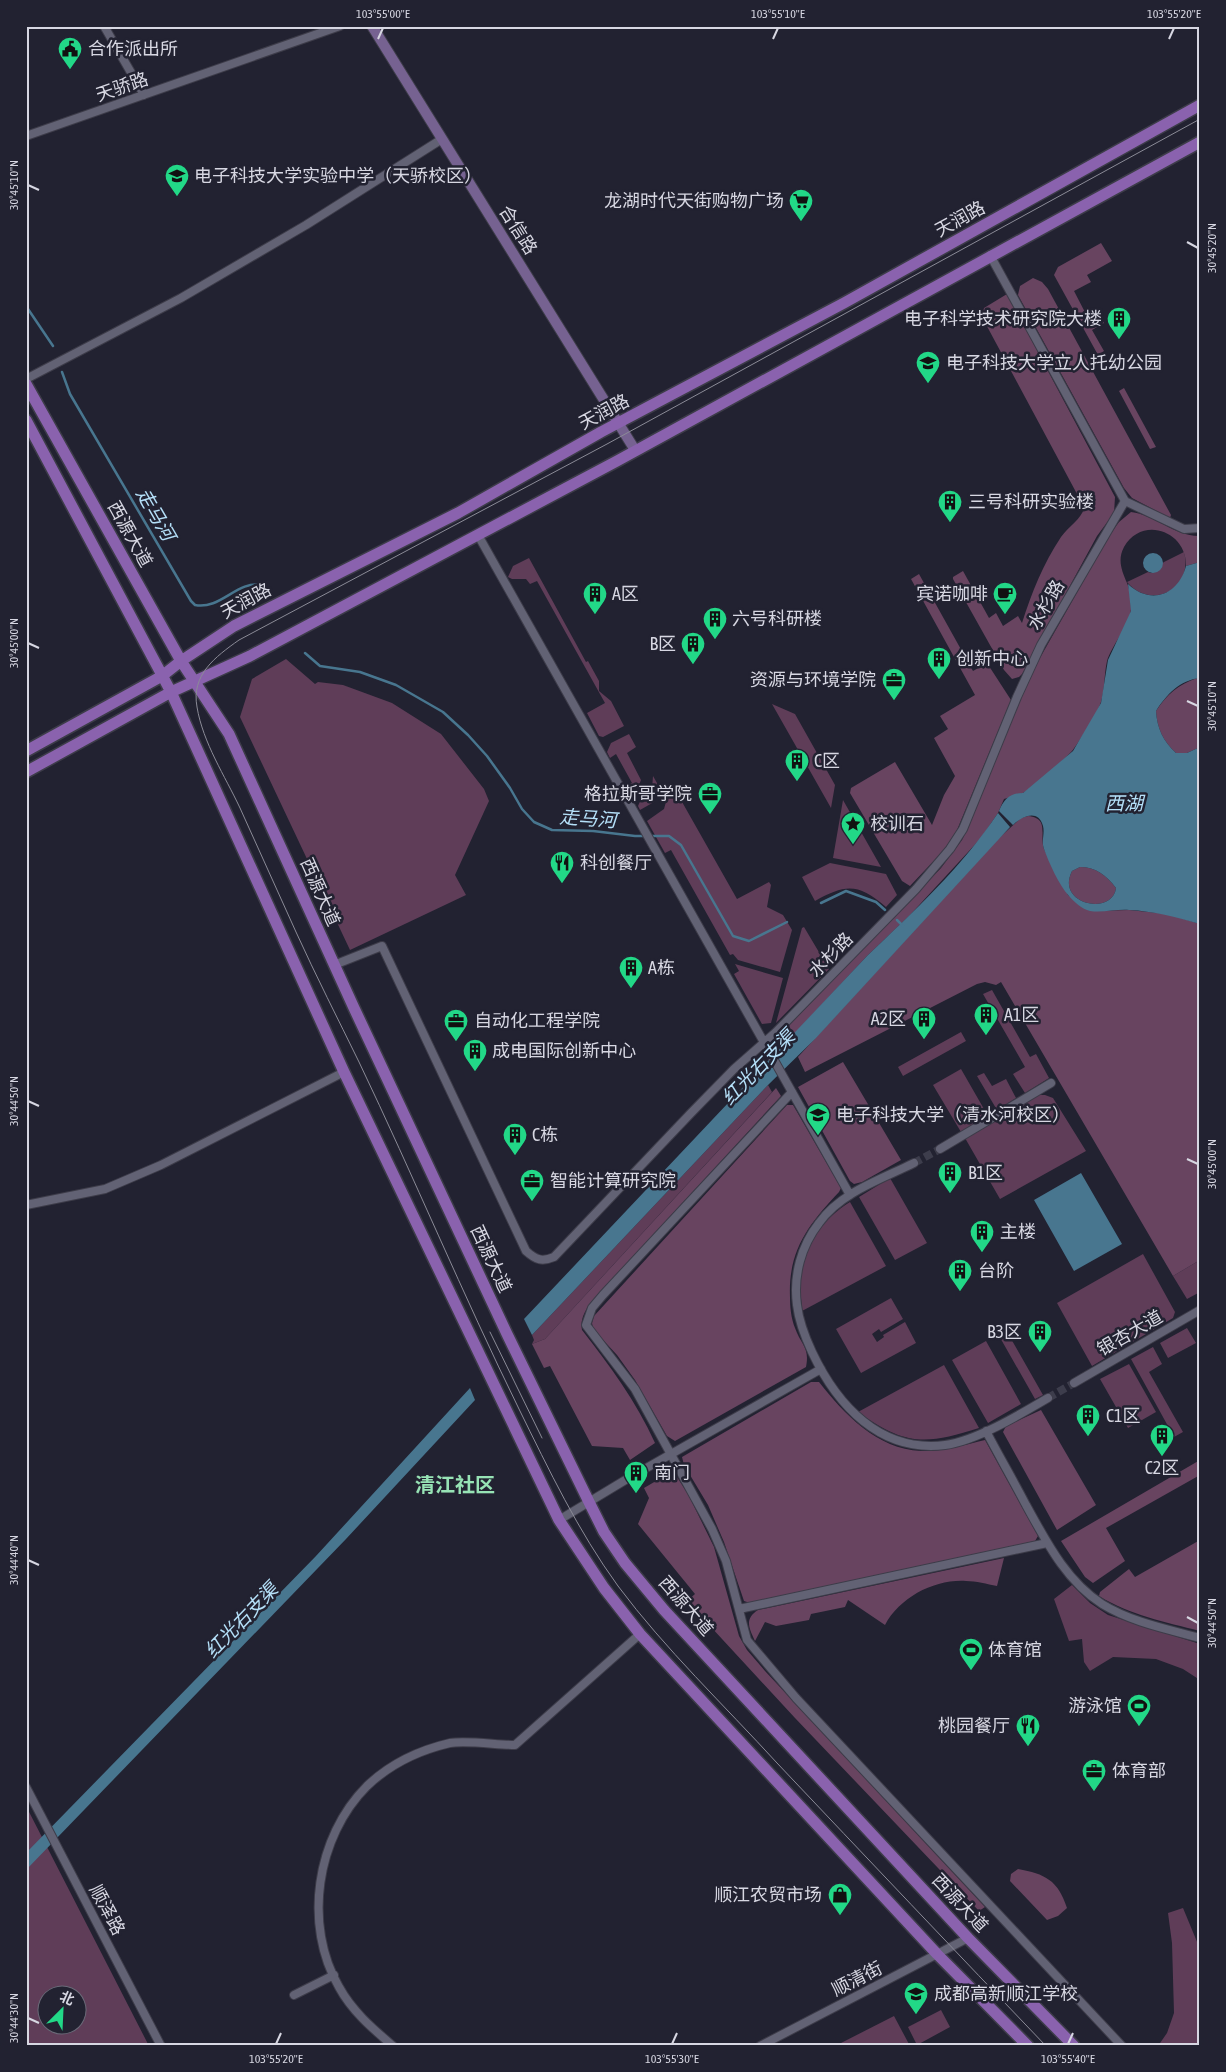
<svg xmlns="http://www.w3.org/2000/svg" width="1226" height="2072" font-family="'Asap Condensed','Noto Sans SC',sans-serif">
  <rect width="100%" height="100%" fill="#222231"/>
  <!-- green -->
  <path fill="#5f3d58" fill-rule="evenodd" d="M1184,552C1194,589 1151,611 1127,582L1148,572L1151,573L1164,562Z
    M529,558L586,662L588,661L599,681V691L611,701L624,726L603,737L599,736L587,713L605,703L537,581L530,584L526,579H512L508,577L513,566Z
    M286,659L315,684L318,682L343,685L392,703L441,734L484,789L489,801L455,875L466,895L350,950L240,717L252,679Z
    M772,704L795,714L835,785L831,808Z
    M629,734L636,747L627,753L641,780L639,785L626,786L632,783L616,754L610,758L607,752L611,743Z
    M653,776L657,783L654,802L640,810L638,806L642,797L652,789Z
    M673,786L737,899L769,882L771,885L767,907L783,915L792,930L780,972L738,960L733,954L730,955L671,850L665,853L647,821L664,809L670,787Z
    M843,800L881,867L833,858Z
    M830,863L886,874L897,895L886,907C858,883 846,884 815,901L802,877Z
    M804,927L829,969L776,1023L802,928Z
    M735,964L783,978L771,1023L762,1024L734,974L739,971Z
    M992,990L1030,1057L1036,1054L1049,1078L1025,1093L1013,1074L1025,1067L983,994Z
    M961,1032L966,1041L903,1076L898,1067Z
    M961,1069L988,1116L961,1132L933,1085Z
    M984,1073L992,1086L1006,1079L1016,1098L997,1110L977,1076Z
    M768,1085L772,1092L545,1339L532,1344L534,1340L532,1335Z
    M1037,1095H1045L1053,1098L1086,1151L1000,1199L965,1138Z
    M890,1178L927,1243L895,1260L859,1197Z
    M850,1202L886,1266L802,1311C802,1301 799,1290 800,1281C803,1247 822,1219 850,1202Z
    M1143,1254L1175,1312L1173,1318L1092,1366L1057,1303Z
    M1200,1260V1292L1187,1299L1173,1276Z
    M891,1298L903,1319L881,1332L879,1329L872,1334L877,1342L884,1337L883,1335L905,1322L916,1343L861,1373L836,1329Z
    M1187,1328L1196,1343L1168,1358L1160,1343Z
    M1006,1330L1043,1395L1035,1399L998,1334Z
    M986,1341L1021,1404L988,1423L952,1360Z
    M1153,1347L1162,1364L1149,1372L1183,1432L1174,1437L1131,1359Z
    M1129,1364L1156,1412L1128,1428L1100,1379Z
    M944,1365L979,1428C926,1445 905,1446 858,1412Z
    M1072,1585L1090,1603L1108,1615L1200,1644V1680L1183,1669L1156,1659L1113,1657L1090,1671L1084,1662L1082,1639L1069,1641L1054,1599Z
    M26,1806L149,2046H26ZM48,1994H78V2024H48Z
    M1183,1908L1200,1949V2046H1158L1167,2033L1174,2013L1172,1943L1168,1913Z
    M941,2010L950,2027L917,2045L908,2027Z
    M894,2016L910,2046H842L841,2043Z"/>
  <!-- forest -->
  <path fill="#684460" d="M1101,243L1112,261L1087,275L1091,282L1074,291L1089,320L1099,315L1104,323L1092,330L1104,351L1098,355L1054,275L1058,267Z
    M1033,278L1042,282L1048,289L1171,515L1170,518L1132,498L1124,488L1018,295L1020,286Z
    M1007,294L1115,497L1114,513L1097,536L1022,674L1019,677L1012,679L1004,670L953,579V577L963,571L989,618L996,613L1003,626L1018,616L1022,623C1032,592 1043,564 1061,537C1068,527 1083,518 1084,507L982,317L984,308Z
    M1124,388L1156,447L1150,449L1119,391Z
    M1131,512C1155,515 1176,537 1200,536V562L1186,566C1187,531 1142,515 1124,547C1117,560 1122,571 1127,583C1130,590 1131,602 1131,609C1131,622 1111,647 1107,661C1104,674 1105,689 1101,702C1098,712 1078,744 1072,751C1065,759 1031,789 1023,793C1017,796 1010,797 1004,799L998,813L981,838L910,915L867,956L783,1046L778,1037L941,868L962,840L970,823L1028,679L1109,536L1119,522Z
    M919,574L973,671L987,663L1011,700L957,830L944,850L910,886L902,881L850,793L851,788L895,762L932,825L944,795L955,776L934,738L948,729L940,716L975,695L911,579Z
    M1197,678H1200V747L1187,753H1176C1163,741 1157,728 1156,711C1167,694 1178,685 1197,678Z
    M1028,816C1050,818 1039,835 1044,849L1068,895L1091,911L1129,910L1168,914L1200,924V1260L1173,1276L1001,982L996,985L985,982L977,984L805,1072L798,1057L998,839L1021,818Z
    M1080,867C1096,867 1106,875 1116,888C1113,916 1055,905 1072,871Z
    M843,1062L901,1160L862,1182L854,1184L850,1181L798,1087Z
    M776,1088L781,1096L591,1302C585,1311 580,1319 582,1330C610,1366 636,1401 655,1443L630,1460L623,1448L592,1446L550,1366L544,1368L532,1344L545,1339Z
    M787,1105H793L841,1188L839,1192C809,1224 788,1250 790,1297C790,1307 791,1318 795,1328C801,1345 810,1347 806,1367L675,1441L667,1436L635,1380L617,1355L593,1329L592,1323L594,1316Z
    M811,1382H819C844,1414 877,1449 921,1451C942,1452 964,1445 985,1440L1038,1536L1035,1541L750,1603L744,1601L724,1542L708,1505L684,1465L682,1457Z
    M1041,1410L1096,1505L1057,1530L1003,1432L1006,1426Z
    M1200,1460V1475L1106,1528L1125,1561L1093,1583L1085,1577L1061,1541Z
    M673,1471L688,1494L714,1547L739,1636L747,1650L765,1671L985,1907L979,1911L795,1718L687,1601L695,1594L638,1524L649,1498L644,1488Z
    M1200,1540V1631C1165,1622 1130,1615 1099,1596L1100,1592L1129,1569L1135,1577Z
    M1004,1558L997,1586C987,1584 976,1581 966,1581C935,1579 900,1597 885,1625L848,1600L845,1607L811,1614L809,1620L776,1626L765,1622L755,1641C749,1628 744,1619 758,1610Z
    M1018,1869C1045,1874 1058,1880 1067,1908L1058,1916L1047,1920L1010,1881L1011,1874Z"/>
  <!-- water -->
  <path fill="#48768f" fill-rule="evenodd" d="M1143 563a10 10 0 1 1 20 0a10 10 0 1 1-20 0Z
    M1200,562V678C1180,680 1166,695 1156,711C1157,728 1163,741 1176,753H1187L1200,747V924C1176,917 1153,911 1129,910C1117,909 1102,913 1090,911C1082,909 1074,902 1069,896C1059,885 1049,863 1044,849C1041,841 1045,834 1043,826C1038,808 1021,817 1013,825L999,811C1004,799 1010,793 1023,793L1073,751L1101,703L1108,660L1131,611L1128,584C1150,605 1178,596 1186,566ZM1080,867C1096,867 1106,875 1116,888C1113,916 1055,905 1072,871Z
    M998,813L1010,827L816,1038L768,1085L532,1335L524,1319L867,956C913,912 962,867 998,813Z
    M1081,1173L1122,1244L1074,1271L1034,1200Z
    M470,1388L475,1400L346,1539L26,1870V1853L316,1556Z"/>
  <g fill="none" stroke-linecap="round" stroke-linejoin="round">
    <!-- stream -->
    <path stroke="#48768f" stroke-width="2.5" d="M26,306L53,346
      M62,372L70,394L191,601L195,605C221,610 237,580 262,585
      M305,653L320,666L360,672L396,685L443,712L468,735L487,756L510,788L522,809L534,822L552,830L593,831L635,836H669L681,845L733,936L749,941L787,922
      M821,903L846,891L876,902L885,910
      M897,920L903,926"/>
    <!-- street-tunnel -->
    <path stroke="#3d3d4c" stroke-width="8" stroke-dasharray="8 4" stroke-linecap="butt" d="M914,1163L940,1149
      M1048,1398L1074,1383"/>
    <defs>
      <path id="street" d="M104,26L144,95
        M26,136L340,26
        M26,379L181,298L306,225L442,139
        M1125,501L1184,529L1200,528
        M478,535L850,1195
        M334,965L382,946L526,1251C536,1260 542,1262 554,1257L691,1113L734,1069L776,1032L916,889L950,849L963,829L1017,697L1041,645L1125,501L990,255
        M792,1092L603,1295L592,1308L586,1325L635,1389L712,1529L726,1561L747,1640L796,1698L1122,2046
        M940,1149L1051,1083
        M914,1163C882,1179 841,1192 819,1223C801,1246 793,1276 797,1305C799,1322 805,1337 812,1352C837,1405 880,1453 945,1445C976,1441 1021,1414 1048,1398
        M26,1205L105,1189L161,1165L344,1072
        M1074,1383L1200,1310
        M986,1431C999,1456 1013,1480 1026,1505C1046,1541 1066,1581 1102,1604C1131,1622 1167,1629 1200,1638
        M559,1520L627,1479L821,1369
        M739,1609L1047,1543
        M26,1787L161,2046
        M294,1995L334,1975
        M393,2046C372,2028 352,2011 339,1987C303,1925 316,1837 367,1786C390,1764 420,1750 450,1743C466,1740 498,1745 515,1745L640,1634
        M760,2046L968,1938"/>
      <path id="secondary" d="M372,26L635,450"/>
      <path id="primary" d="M26,384L181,661L229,734L354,1008L507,1334L589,1502L604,1532L625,1563L664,1610L968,1938L1074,2046
        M26,420L171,692L344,1072L559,1520L604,1588L640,1634L937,1954L1028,2046
        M26,751L162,676L181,661L234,626L458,513L601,432L844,303L1200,105
        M26,772L171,692L250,656L617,461L1200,142"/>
    </defs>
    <!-- street casing -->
    <use href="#street" stroke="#3d3c49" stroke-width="10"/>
    <!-- secondary casing -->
    <use href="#secondary" stroke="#3d3c49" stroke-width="12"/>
    <!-- primary casing -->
    <use href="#primary" stroke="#3d3c49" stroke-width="14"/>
    <!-- street -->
    <use href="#street" stroke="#626274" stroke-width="8"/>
    <!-- secondary -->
    <use href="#secondary" stroke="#766291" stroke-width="10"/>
    <!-- primary -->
    <use href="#primary" stroke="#8a62ae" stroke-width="11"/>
    <!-- tram -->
    <path stroke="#8b8b97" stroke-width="1" d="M490,1332L542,1438
      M1046,2046C956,1952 866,1857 777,1763C724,1705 665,1649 618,1586C578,1531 549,1470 519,1409C463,1295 414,1177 359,1062C338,1019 316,976 296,932C277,891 259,849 240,808C225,776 203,743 197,707C191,675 215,657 239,640L607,444L1200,119"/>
  </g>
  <!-- ticks -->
  <path fill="none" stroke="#d7d7e2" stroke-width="2" d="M378,39L383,28M773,39L778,28M1169,39L1174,28M28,185L39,190M1187,242L1198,248M28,643L39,648M1187,701L1198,706M28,1101L39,1106M1187,1159L1198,1164M28,1560L39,1565M1187,1617L1198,1623M28,2018L39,2023M276,2044L281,2033M672,2044L677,2033M1068,2044L1073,2033"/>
  <!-- icons -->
  <defs>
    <symbol id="civic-pin" viewBox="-11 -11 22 30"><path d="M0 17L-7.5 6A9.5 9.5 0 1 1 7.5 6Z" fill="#22d887" stroke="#222231"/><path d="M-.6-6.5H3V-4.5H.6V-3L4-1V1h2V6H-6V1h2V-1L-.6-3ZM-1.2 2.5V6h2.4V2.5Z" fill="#111"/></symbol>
    <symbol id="school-pin" viewBox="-11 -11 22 30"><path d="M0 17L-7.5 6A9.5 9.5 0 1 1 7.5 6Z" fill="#22d887" stroke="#222231"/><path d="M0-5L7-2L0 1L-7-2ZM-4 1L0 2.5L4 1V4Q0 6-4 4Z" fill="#111"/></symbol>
    <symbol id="supermarket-pin" viewBox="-11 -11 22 30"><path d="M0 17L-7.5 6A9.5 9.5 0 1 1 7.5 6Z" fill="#22d887" stroke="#222231"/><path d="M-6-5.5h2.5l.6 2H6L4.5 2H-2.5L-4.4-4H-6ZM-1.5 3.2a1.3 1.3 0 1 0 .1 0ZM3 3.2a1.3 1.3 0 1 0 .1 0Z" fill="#111"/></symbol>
    <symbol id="building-pin" viewBox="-11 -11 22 30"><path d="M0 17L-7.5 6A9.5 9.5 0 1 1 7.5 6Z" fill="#22d887" stroke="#222231"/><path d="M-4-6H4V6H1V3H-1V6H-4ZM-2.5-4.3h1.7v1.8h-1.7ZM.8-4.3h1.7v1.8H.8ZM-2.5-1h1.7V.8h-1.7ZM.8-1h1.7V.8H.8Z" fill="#111"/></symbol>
    <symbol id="cafe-pin" viewBox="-11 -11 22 30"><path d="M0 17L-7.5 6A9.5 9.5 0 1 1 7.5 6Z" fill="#22d887" stroke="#222231"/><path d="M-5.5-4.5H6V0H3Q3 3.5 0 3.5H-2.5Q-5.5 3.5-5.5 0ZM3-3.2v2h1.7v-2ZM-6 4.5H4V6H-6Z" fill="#111"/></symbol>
    <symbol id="office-pin" viewBox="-11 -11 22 30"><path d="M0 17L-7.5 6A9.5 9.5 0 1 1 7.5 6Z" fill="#22d887" stroke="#222231"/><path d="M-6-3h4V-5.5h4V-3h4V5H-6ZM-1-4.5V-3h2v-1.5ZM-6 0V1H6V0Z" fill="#111"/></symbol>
    <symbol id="sight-pin" viewBox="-11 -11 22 30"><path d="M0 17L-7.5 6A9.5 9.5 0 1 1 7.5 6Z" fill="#22d887" stroke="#222231"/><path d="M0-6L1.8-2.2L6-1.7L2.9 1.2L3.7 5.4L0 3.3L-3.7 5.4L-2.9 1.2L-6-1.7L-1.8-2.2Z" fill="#111"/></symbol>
    <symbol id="restaurant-pin" viewBox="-11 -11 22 30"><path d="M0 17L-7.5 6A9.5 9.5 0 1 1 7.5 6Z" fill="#22d887" stroke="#222231"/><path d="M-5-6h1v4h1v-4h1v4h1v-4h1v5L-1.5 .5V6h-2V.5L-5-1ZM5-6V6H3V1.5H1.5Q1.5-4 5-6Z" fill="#111"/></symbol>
    <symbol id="university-pin" viewBox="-11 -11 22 30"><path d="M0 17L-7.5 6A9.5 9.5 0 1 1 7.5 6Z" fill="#22d887" stroke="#222231"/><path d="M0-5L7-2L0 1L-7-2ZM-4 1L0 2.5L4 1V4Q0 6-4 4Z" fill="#111"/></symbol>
    <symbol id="stadium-pin" viewBox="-11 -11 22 30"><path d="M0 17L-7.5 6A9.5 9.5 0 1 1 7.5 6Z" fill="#22d887" stroke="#222231"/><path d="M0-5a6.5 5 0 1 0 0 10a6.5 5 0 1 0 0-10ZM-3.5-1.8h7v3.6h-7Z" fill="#111"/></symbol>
    <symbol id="shop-pin" viewBox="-11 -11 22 30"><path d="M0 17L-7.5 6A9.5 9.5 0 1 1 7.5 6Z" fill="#22d887" stroke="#222231"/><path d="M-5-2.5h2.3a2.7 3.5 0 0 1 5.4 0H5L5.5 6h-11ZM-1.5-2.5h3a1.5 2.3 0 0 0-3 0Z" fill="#111"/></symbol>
  </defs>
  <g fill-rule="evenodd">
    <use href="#civic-pin" x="56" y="35" width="28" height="38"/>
    <use href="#school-pin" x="163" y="162" width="28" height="38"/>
    <use href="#supermarket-pin" x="787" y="187" width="28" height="38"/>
    <use href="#building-pin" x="1105" y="305" width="28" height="38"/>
    <use href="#school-pin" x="914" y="349" width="28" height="38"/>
    <use href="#building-pin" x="936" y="488" width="28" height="38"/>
    <use href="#building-pin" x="581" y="580" width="28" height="38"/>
    <use href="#cafe-pin" x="991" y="580" width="28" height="38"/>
    <use href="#building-pin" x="701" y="605" width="28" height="38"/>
    <use href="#building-pin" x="679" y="630" width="28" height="38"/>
    <use href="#building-pin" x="925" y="645" width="28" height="38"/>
    <use href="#office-pin" x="880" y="666" width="28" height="38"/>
    <use href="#building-pin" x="783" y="747" width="28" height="38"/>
    <use href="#office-pin" x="696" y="780" width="28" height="38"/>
    <use href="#sight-pin" x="839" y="810" width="28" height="38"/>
    <use href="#restaurant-pin" x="548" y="849" width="28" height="38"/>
    <use href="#building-pin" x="617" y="954" width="28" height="38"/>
    <use href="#building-pin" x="972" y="1001" width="28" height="38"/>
    <use href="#building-pin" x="910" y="1005" width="28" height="38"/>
    <use href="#office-pin" x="442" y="1007" width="28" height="38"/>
    <use href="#building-pin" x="461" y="1037" width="28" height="38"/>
    <use href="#university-pin" x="804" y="1101" width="28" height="38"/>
    <use href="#building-pin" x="501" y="1121" width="28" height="38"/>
    <use href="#building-pin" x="936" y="1159" width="28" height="38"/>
    <use href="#office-pin" x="518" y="1167" width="28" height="38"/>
    <use href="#building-pin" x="968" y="1218" width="28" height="38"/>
    <use href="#building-pin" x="946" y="1257" width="28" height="38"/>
    <use href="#building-pin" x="1026" y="1318" width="28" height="38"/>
    <use href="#building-pin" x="1074" y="1402" width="28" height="38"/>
    <use href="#building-pin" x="1148" y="1422" width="28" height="38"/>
    <use href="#building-pin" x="622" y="1459" width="28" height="38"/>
    <use href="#stadium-pin" x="957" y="1636" width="28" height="38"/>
    <use href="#stadium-pin" x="1125" y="1692" width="28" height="38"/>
    <use href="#restaurant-pin" x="1014" y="1712" width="28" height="38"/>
    <use href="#office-pin" x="1080" y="1757" width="28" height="38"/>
    <use href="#shop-pin" x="826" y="1881" width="28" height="38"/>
    <use href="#school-pin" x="902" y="1980" width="28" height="38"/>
  </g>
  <g text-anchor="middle" stroke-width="5" stroke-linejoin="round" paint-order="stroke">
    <!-- poi labels -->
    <g font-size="18" fill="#d7d7e2" stroke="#222231" text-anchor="start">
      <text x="88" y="55">合作派出所</text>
      <text x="194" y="182">电子科技大学实验中学（天骄校区）</text>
      <text x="784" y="207" text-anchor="end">龙湖时代天街购物广场</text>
      <text x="1102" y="325" text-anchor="end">电子科学技术研究院大楼</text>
      <text x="946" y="369">电子科技大学立人托幼公园</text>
      <text x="968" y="508">三号科研实验楼</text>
      <text x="612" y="600">A区</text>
      <text x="988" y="600" text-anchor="end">宾诺咖啡</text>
      <text x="732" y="625">六号科研楼</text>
      <text x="676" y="650" text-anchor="end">B区</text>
      <text x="956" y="665">创新中心</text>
      <text x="876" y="686" text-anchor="end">资源与环境学院</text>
      <text x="814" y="767">C区</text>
      <text x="692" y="800" text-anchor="end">格拉斯哥学院</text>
      <text x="870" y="830">校训石</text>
      <text x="580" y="869">科创餐厅</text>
      <text x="648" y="974">A栋</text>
      <text x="1004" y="1021">A1区</text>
      <text x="906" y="1025" text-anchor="end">A2区</text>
      <text x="474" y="1027">自动化工程学院</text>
      <text x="492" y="1057">成电国际创新中心</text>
      <text x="836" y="1121">电子科技大学（清水河校区）</text>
      <text x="532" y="1141">C栋</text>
      <text x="968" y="1179">B1区</text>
      <text x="550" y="1187">智能计算研究院</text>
      <text x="1000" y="1238">主楼</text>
      <text x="978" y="1277">台阶</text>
      <text x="1022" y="1338" text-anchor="end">B3区</text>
      <text x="1106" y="1422">C1区</text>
      <text x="1162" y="1474" text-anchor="middle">C2区</text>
      <text x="654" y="1479">南门</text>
      <text x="988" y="1656">体育馆</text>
      <text x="1122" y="1712" text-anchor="end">游泳馆</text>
      <text x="1010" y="1732" text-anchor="end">桃园餐厅</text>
      <text x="1112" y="1777">体育部</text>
      <text x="822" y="1901" text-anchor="end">顺江农贸市场</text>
      <text x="934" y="2000">成都高新顺江学校</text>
    </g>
    <!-- street labels -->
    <g font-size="18" fill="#d7d7e2" stroke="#222231">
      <text transform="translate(122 87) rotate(-19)" y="6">天骄路</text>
      <text transform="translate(960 219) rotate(-29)" y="6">天润路</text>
      <text transform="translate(518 230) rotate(58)" y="6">合信路</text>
      <text transform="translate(604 412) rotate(-28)" y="6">天润路</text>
      <text transform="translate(130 534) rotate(61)" y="6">西源大道</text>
      <text transform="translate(246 601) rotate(-28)" y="6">天润路</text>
      <text transform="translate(1046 605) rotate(-60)" y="6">水杉路</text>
      <text transform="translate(320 892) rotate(66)" y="6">西源大道</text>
      <text transform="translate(831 955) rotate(-46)" y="6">水杉路</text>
      <text transform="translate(491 1259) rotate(65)" y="6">西源大道</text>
      <text transform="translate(1130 1333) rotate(-30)" y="6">银杏大道</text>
      <text transform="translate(686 1606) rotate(49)" y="6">西源大道</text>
      <text transform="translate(960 1903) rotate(47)" y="6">西源大道</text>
      <text transform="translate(107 1910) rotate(62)" y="6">顺泽路</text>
      <text transform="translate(857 1979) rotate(-27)" y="6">顺清街</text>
    </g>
    <!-- water labels -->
    <g font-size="19" font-style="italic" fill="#b5e0f9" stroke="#222231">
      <text transform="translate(156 514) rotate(60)" y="7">走马河</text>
      <text x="1124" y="810">西湖</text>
      <text transform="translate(588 818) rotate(4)" y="7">走马河</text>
      <text transform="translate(758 1067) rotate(-46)" y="7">红光右支渠</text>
      <text transform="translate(241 1620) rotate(-46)" y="7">红光右支渠</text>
    </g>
    <!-- quarter labels -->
    <g font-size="20" font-weight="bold" fill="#97e3b5" stroke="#222231">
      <text x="455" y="1492">清江社区</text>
    </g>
  </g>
  <!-- border -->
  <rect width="1226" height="2072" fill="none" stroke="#222231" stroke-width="55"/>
  <!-- north arrow -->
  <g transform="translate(62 2010) rotate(24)"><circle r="24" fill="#222231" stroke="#6a6a78"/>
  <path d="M0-4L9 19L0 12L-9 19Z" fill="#22d887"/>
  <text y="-8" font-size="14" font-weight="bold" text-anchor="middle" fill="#d7d7e2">北</text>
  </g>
  <rect x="28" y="28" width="1170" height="2016" fill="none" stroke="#d7d7e2" stroke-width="2"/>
  <g font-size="12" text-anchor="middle" fill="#d7d7e2">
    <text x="383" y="18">103°55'00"E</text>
    <text x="778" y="18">103°55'10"E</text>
    <text x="1174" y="18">103°55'20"E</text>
    <text transform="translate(14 185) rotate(-90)" y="4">30°45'10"N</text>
    <text transform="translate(1212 248) rotate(-90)" y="4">30°45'20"N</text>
    <text transform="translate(14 643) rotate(-90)" y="4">30°45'00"N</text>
    <text transform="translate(1212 706) rotate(-90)" y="4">30°45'10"N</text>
    <text transform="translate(14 1101) rotate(-90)" y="4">30°44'50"N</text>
    <text transform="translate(1212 1164) rotate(-90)" y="4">30°45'00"N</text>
    <text transform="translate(14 1560) rotate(-90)" y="4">30°44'40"N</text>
    <text transform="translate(1212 1623) rotate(-90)" y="4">30°44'50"N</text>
    <text transform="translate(14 2018) rotate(-90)" y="4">30°44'30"N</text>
    <text x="276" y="2063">103°55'20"E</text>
    <text x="672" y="2063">103°55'30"E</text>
    <text x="1068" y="2063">103°55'40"E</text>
  </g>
</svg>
